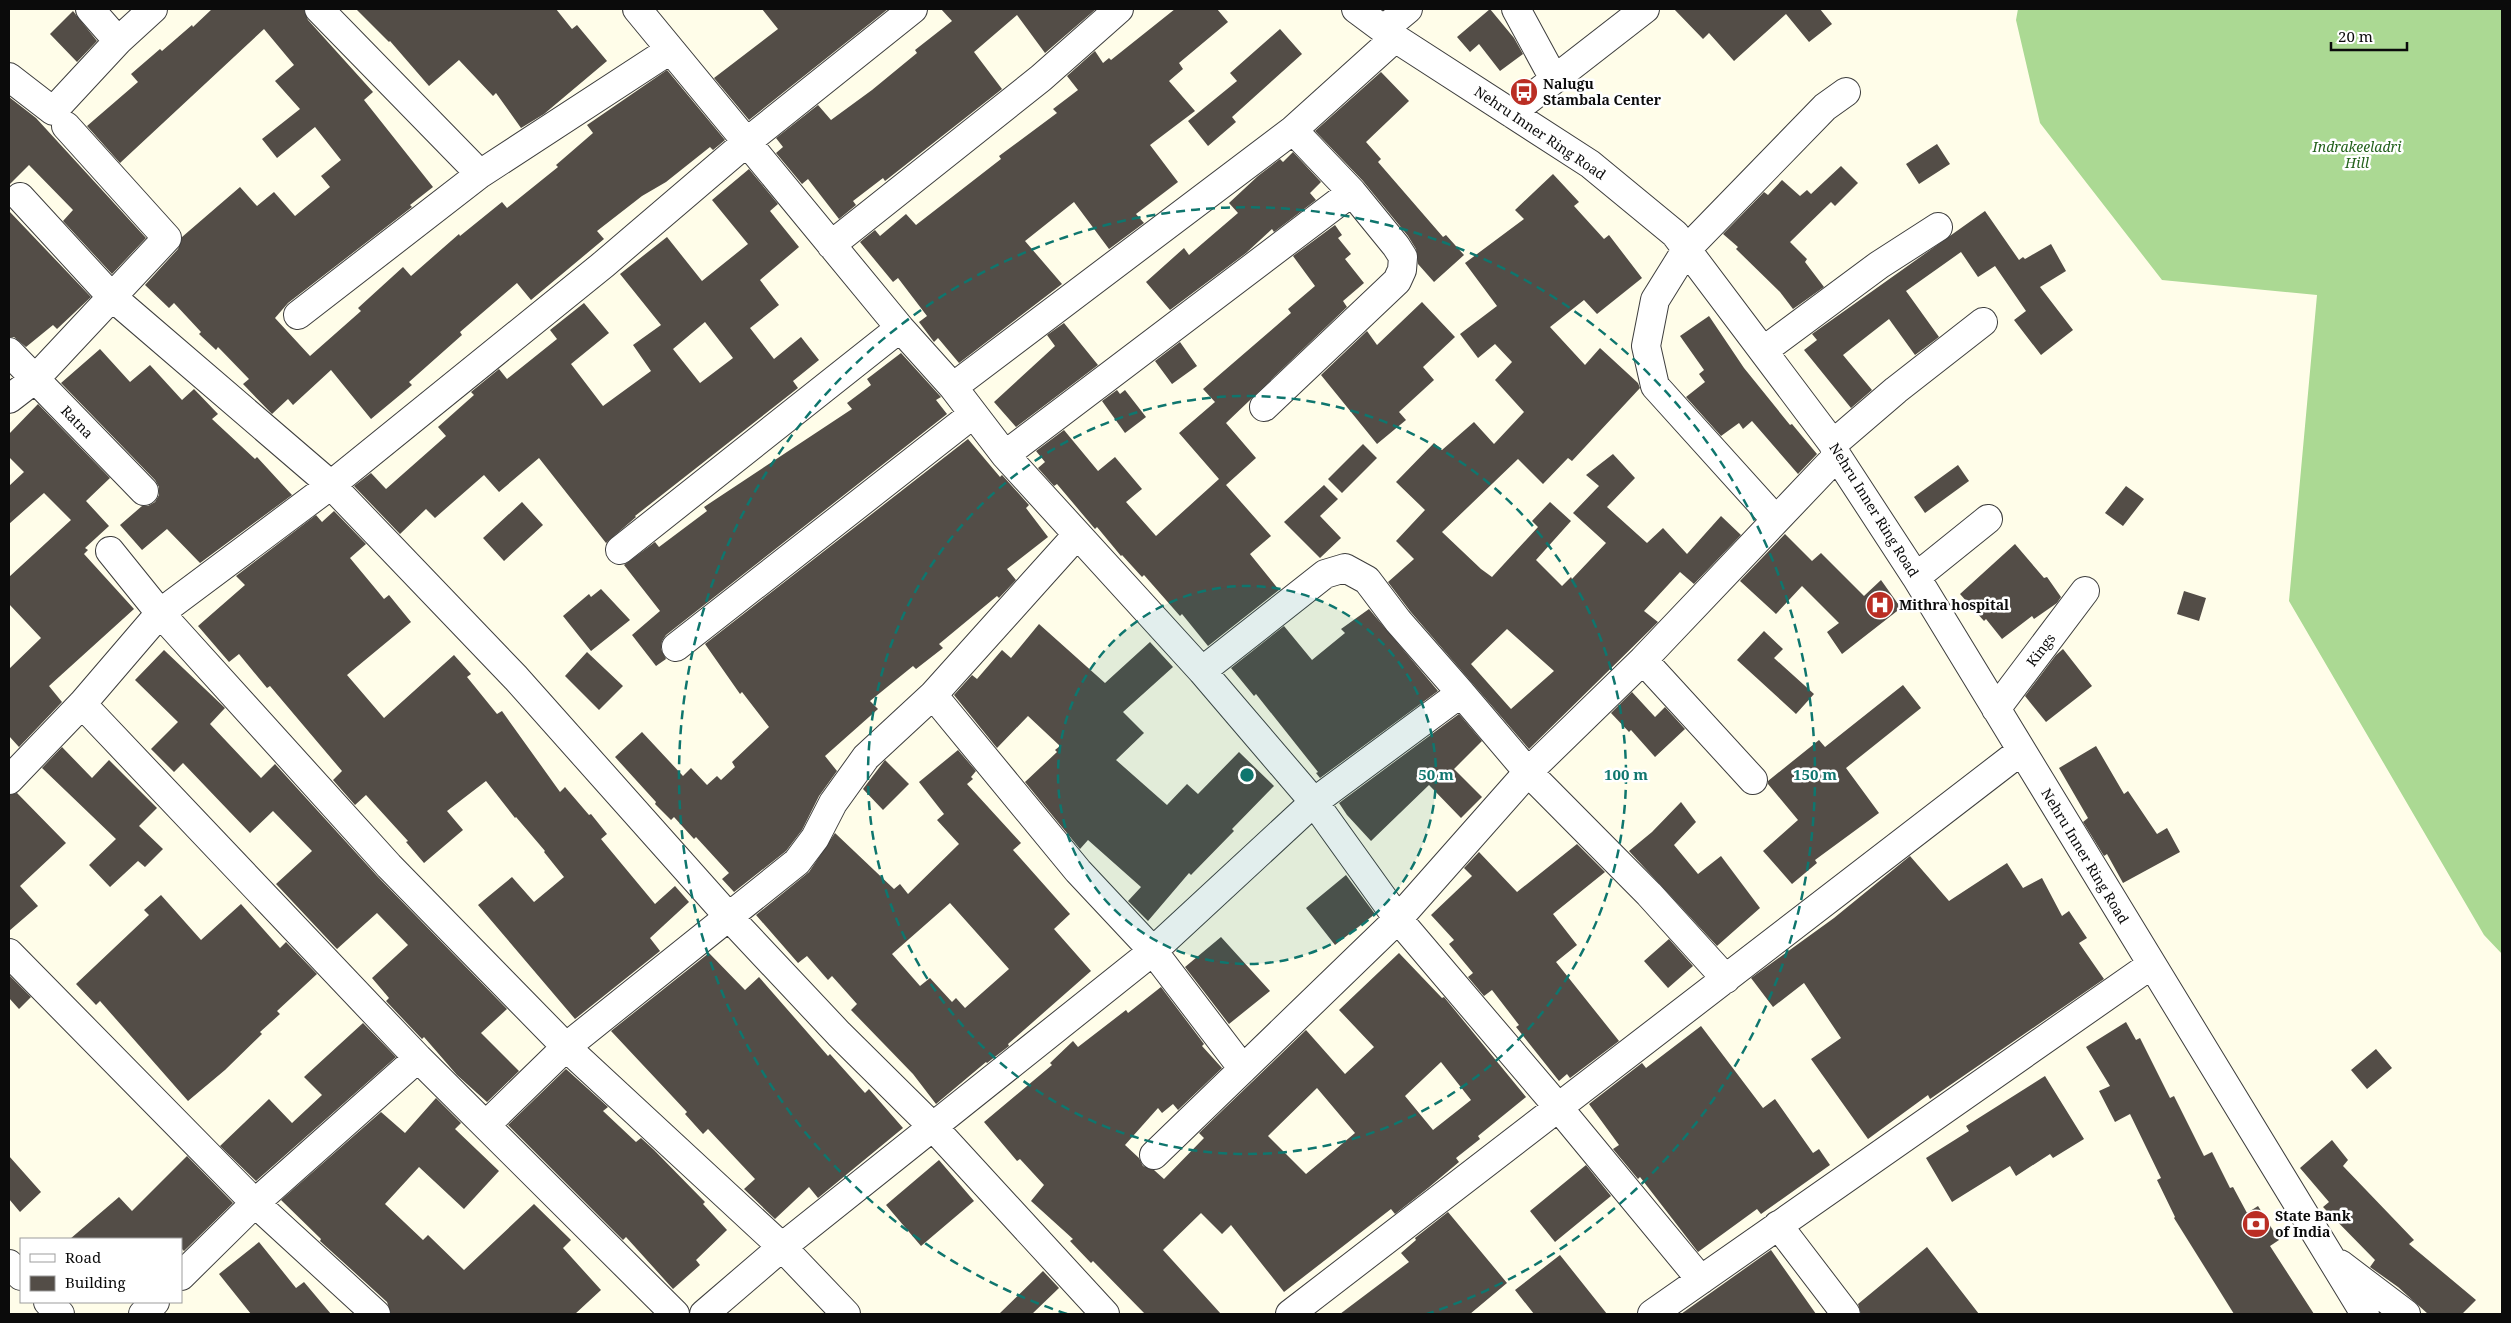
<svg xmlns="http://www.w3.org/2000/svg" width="2511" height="1323" font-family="'Noto Serif',serif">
  <rect width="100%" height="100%" fill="#fffde9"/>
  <!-- forest -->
  <path fill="#abd993" d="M2018,9H2502V954L2484,935L2289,601L2317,295L2162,280L2040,123L2016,20Z"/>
  <!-- building -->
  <path fill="#534d47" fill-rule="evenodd" d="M212,9H304L308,20L373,92L364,100L433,187L410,205L412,207L288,303L275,318L310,356L361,311L358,308L403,267L411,276L459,234L460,236L502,202L507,208L558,167L556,165L593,133L587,125L667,70L725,140L713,150L710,147L666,182L642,196L597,231L604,239L531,300L517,283L460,332L462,335L409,382L412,385L371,419L331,370L293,405L288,399L272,414L243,384L249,379L218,347L216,350L199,334L201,332L174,303L169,308L145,285L178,249L182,237L240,187L257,206L274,192L295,216L330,187L321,176L341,160L315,127L277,158L262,139L300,109L275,81L294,65L264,29L120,163L87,126L138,82L131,74L160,49L162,51L192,25L193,27Z
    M356,9H556L572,29L577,25L607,61L544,114L521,128L496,93L493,96L459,60L429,86L390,41L389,42Z
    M762,9H888L749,120L714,78L778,29Z
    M941,9H1096L1045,53L1017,15L974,52L1002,89L885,181L883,178L853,201L856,205L839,219L808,179L802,184L776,153L783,147L776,138L818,105L831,120L872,90L917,53L915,50L952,21Z
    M1175,9H1217L1228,22L1179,63L1183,69L1169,81L1195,111L1150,145L1178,182L1136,214L1144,223L1109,249L1074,202L1025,241L1062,284L959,363L938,338L934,342L919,322L927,316L898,278L893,282L860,242L875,230L880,236L906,214L916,225L1001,159L999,156L1057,113L1053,109L1078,90L1067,76L1095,51L1103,63L1109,58L1111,60Z
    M1490,9L1514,38L1523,54L1500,71L1479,44L1470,52L1457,37Z
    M1674,9H1820L1832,24L1809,42L1786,14L1734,61L1709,33L1703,39Z
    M73,11L97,41L77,62L50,34Z
    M1280,29L1302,54L1232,117L1236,122L1208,146L1188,121L1237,81L1230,73Z
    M1381,72L1409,101L1366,142L1381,159L1378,162L1443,237L1446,235L1464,255L1434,282L1418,264L1416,249L1408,236L1363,181L1315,131Z
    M9,97L36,118L146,238L112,274L63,221L73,210L29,165L9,185Z
    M1937,144L1950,164L1919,184L1906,164Z
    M1293,152L1321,182L1310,193L1316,200L1274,232L1272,229L1246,253L1170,310L1146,282L1184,248L1189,255L1238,213L1229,203L1258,176L1280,159L1283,162Z
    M1841,166L1858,183L1835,206L1831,202L1790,242L1807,259L1805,262L1824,287L1793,309L1780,292L1736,249L1738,247L1723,234L1764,192L1768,195L1782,180L1800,196L1807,190L1811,194Z
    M749,169L778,204L770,211L799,247L760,280L779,305L750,328L774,359L801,337L819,360L793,381L798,388L635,516L636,517L606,543L539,458L499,492L484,475L435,518L426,509L400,534L354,486L371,473L386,489L446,436L438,427L474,395L471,392L499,369L507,379L557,339L550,330L584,303L609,333L571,364L603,406L651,371L633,345L661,325L620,274L667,237L702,281L748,244L712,200ZM705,322L733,358L700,383L673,349Z
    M1553,174L1579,202L1574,206L1604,239L1609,235L1642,278L1597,314L1584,300L1550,327L1585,365L1600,348L1638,383L1640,388L1572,461L1568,458L1543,484L1518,459L1442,532L1481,569L1492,577L1538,527L1532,521L1550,502L1571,521L1536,560L1562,586L1571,577L1572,579L1606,543L1573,513L1599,486L1586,475L1613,454L1635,478L1607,507L1647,543L1663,528L1687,554L1721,516L1741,535L1694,584L1680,572L1644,611L1658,622L1529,749L1410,611L1388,582L1414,559L1396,541L1425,510L1396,482L1434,443L1442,450L1474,422L1494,444L1524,412L1495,380L1512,362L1495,344L1478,358L1460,334L1497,306L1465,263L1524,219L1515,210ZM1507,629L1554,671L1511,709L1471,664Z
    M9,211L91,297L57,329L53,325L26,347L14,337H9Z
    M1985,211L2019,260L2023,257L2025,259L2051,244L2066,271L2040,287L2073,330L2041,355L2014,320L2026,311L1995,266L1978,277L1961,252L1906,291L1939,337L1915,355L1889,319L1843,355L1872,390L1851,408L1804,350L1817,340L1812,334Z
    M1335,225L1342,235L1338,238L1351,254L1345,259L1364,283L1343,301L1347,307L1226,423L1256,458L1226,485L1271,536L1250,554L1279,590L1208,646L1182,614L1180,616L1144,575L1142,577L1122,555L1121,556L1097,527L1095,529L1057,484L1054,486L1038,468L1045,462L1036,451L1064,430L1098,471L1115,457L1142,489L1126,502L1156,536L1219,479L1179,433L1215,402L1203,389L1291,313L1288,309L1315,286L1293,256Z
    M1422,302L1455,337L1423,367L1434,380L1399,412L1406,420L1377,444L1321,375L1367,331L1377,345Z
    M1709,316L1744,368L1790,425L1792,424L1817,454L1798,474L1752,421L1743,429L1739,423L1721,436L1686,397L1705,382L1699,374L1704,370L1680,336Z
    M1064,323L1098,365L1016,427L994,402L1055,346L1047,335Z
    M1180,342L1197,366L1172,384L1155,361Z
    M100,349L130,382L150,365L182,400L194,389L218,414L212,419L255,459L257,457L292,495L200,563L167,529L142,550L120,525L142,506H148L155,502L159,495V487L155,480L61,383Z
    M901,353L941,397L936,400L947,414L666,635L662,641L661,649L666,659L656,666L632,635L660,611L624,565L655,542L659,547L707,511L704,507L852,409L847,403L871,385L867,379Z
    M1117,390L1120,394L1125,390L1146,417L1125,433L1102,401Z
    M38,404L110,478L86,501L109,526L85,548L88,550L84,554L134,609L49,686L62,702L19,747L9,736V669L41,638L9,604V577L71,520L44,493L9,524V486L24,472L9,457V434Z
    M968,439L1000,477L1002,475L1029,505L1026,508L1048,537L1007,569L1016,580L999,598L997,596L939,644L943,648L916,669L913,666L870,701L878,709L825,756L837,771L819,796L802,830L786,851L734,892L722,879L729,873L696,837L694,839L674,817L671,820L655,804L656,802L615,757L642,732L683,776L691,768L707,785L717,776L721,780L735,767L732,762L769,727L742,692L740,694L705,644Z
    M1363,444L1377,458L1342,493L1328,479Z
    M1958,465L1969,481L1925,513L1914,497Z
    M1324,485L1338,499L1320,516L1341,538L1320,558L1284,522Z
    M2126,486L2144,499L2123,526L2105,513Z
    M522,502L543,525L504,561L483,538Z
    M334,511L366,544L350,558L384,599L389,595L411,622L347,675L384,718L454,655L471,674L467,677L497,714L502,711L560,792L565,787L589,815L591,814L607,834L601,839L655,904L675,886L689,902L650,938L660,951L575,1019L478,905L512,877L534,902L564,877L544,852L545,851L516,817L515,818L486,781L447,811L463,830L424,863L406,842L408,841L366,795L355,805L333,780L342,771L270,686L267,688L239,654L229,662L198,626L245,585L236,576L316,515L322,522Z
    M1785,534L1812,561L1821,553L1864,596L1881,580L1901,608L1842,654L1827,632L1839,623L1802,586L1776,614L1740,581Z
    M2015,544L2044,578L2047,577L2061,597L2057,603L2034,619L2032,616L2002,639L1986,619L1984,621L1960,594Z
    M601,589L630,620L591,651L563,616L589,594L591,597Z
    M2184,591L2206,598L2199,621L2177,614Z
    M1369,609L1438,691L1320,778L1316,773L1318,772L1256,694L1254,696L1231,668L1284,626L1312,660L1345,633L1341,629Z
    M1039,624L1105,683L1150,642L1173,667L1123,712L1144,733L1116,760L1167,805L1187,784L1198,794L1239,752L1274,786L1232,829L1234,831L1191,875L1189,873L1148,921L1128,901L1141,887L1088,840L1080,849L1025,782L1057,752L1055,750L1060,746L1028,716L997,748L954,695L972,675L977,679L1002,650L1011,658Z
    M1764,631L1783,649L1774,658L1814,694L1796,714L1737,660Z
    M2063,649L2092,686L2046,722L2025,696L2056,655Z
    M164,650L225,708L210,724L261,778L275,764L378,877L507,1009L481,1033L519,1071L487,1102L457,1075L424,1037L422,1039L386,1001L389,998L372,978L408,945L377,913L337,949L276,884L312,851L273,811L250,833L183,763L174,772L151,749L178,722L135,680Z
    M587,652L623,686L599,710L565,676Z
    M1903,685L1921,708L1846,768L1879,813L1815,860L1817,863L1792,884L1763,851L1798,820L1768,784V781L1819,740L1825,747Z
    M1632,692L1655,717L1665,707L1685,729L1655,757L1631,730L1629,732L1611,713Z
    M1459,714L1482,741L1454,769L1482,797L1461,818L1429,785L1371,841L1347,815L1339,803Z
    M2096,746L2124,794L2128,791L2157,834L2167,828L2180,852L2123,883L2107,854L2104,856L2083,822L2088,818L2059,768Z
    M62,747L92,778L109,760L157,808L139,826L163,849L145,867L138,861L110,887L89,865L116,839L42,768Z
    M958,750L976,771L971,777L973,779L967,784L1021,843L1013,850L1070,914L1054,929L1091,971L1008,1044L1009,1046L987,1063L986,1062L936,1104L913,1074L851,1010L857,1004L832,976L828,980L807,956L798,963L756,915L809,872L835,833L894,889L900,884L908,894L959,844L937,820L944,814L919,782ZM950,903L1009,969L965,1008L956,998L952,1002L930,978L920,986L892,954Z
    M885,760L909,784L883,810L863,789Z
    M17,793L66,843L20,886L38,906L9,931V795Z
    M1681,802L1696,822L1674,845L1698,874L1721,856L1760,908L1717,946L1629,851L1652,832Z
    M1577,844L1605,872L1553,914L1577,945L1556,962L1619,1041L1570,1078L1567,1074L1559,1081L1516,1027L1519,1025L1492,990L1484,996L1468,977L1473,973L1449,944L1454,940L1431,915L1472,876L1464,868L1479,852L1517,892Z
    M1910,856L1949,901L2007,863L2023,888L2042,878L2062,916L2069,911L2087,938L2079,943L2104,979L1930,1099L1928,1095L1868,1139L1811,1059L1841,1038L1804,983L1773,1007L1751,978L1834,918Z
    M1346,875L1375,914L1335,945L1306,908Z
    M161,895L201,940L241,904L280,948L286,942L317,974L277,1011L280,1014L260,1032L262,1034L225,1070L188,1101L100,1001L96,1005L76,984L149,915L144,910Z
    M1221,937L1270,991L1229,1024L1185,967Z
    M1669,939L1693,966L1668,988L1644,961Z
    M709,953L745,990L759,977L828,1056L830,1054L865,1093L869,1089L903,1128L818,1198L809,1187L775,1219L744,1189L755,1179L708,1129L703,1134L685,1114L687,1112L611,1031Z
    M1399,953L1442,998L1444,997L1526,1097L1478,1136L1480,1139L1456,1158L1459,1162L1428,1188L1395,1214L1391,1209L1284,1292L1231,1225L1222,1234L1201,1213L1163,1250L1221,1314H1145L1093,1261L1091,1263L1070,1241L1073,1239L1031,1201L1044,1185L1020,1159L1017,1161L984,1122L1052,1065L1050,1063L1073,1041L1078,1047L1126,1010L1128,1013L1161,987L1204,1044L1202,1046L1222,1068L1178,1110L1173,1104L1162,1113L1158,1108L1125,1145L1139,1158L1143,1166L1154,1170L1164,1179L1204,1138L1199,1133L1306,1030L1345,1074L1374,1047L1339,1010ZM1441,1062L1471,1100L1433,1130L1405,1096ZM1317,1088L1355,1133L1306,1174L1268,1136Z
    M9,975L31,997L19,1009L9,998Z
    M2126,1022L2136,1040L2140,1038L2170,1098L2174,1096L2204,1156L2212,1152L2230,1188L2233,1187L2247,1213L2258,1206L2279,1240L2270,1246L2314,1314H2234L2174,1218L2175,1217L2157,1180L2161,1178L2130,1114L2115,1122L2099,1091L2110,1086L2086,1047Z
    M363,1023L396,1057L256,1181L220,1146L269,1099L292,1123L322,1095L304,1077Z
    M1701,1026L1763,1108L1775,1099L1813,1153L1819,1149L1830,1165L1761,1214L1757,1209L1698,1252L1640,1177L1638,1179L1613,1149L1619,1145L1589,1104L1642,1063L1646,1068Z
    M2376,1049L2392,1068L2367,1089L2351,1070Z
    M566,1069L608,1107L603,1111L636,1142L641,1138L654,1150L705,1202L703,1204L727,1230L696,1260L700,1265L673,1289L626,1237L623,1240L508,1125Z
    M2045,1076L2084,1139L2053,1158L2050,1154L2016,1176L2010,1166L1952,1202L1926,1158L1969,1131L1966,1126Z
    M436,1098L461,1123L455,1129L499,1171L464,1209L419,1167L385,1204L423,1240L428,1235L464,1270L534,1204L571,1240L563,1248L601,1290L575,1314H391L387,1302L320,1241L321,1239L281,1200L381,1112L405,1133Z
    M2332,1140L2348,1160L2343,1166L2414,1240L2409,1244L2476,1300L2462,1314H2428L2398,1287L2370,1267L2375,1260L2323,1207L2329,1202L2300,1168Z
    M9,1156L41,1192L20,1212L9,1199Z
    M187,1156L233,1203L184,1251L181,1248V1239H70L119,1197L132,1211Z
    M939,1160L974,1201L921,1246L886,1205Z
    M1586,1165L1611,1196L1555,1242L1530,1211Z
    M1448,1212L1507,1283L1470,1314H1340L1409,1262L1401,1253L1416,1240L1415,1238Z
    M259,1242L296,1288L304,1282L331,1314H251L219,1274Z
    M1927,1247L1979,1314H1861L1858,1304Z
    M1771,1250L1816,1314H1681Z
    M1560,1255L1607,1314H1534L1515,1290Z
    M1043,1271L1059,1288L1032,1314H999Z"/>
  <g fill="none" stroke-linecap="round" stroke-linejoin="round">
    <defs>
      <path id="minor" d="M90,9L118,41
        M319,9L480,174
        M637,9L900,328L953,387L1005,455L1202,671L1314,802L1398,919L1558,1107L1701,1280
        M1356,9L1395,38L1590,164L1675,234L1833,444L1837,456L1916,577L2365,1314
        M1516,9L1554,79
        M1384,29L1408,9
        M9,77L53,111L118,41L153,9
        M1511,113L1645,9
        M20,197L111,296L331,485L516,678L729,917L839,1034L934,1128L1105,1314
        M831,245L1041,78L1119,9
        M298,315L480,174L670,50
        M1763,351L1879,265L1938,227
        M9,352L144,491
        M953,387L1293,130L1395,38
        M9,399L35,379L167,238L66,126
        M1264,407L1397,281L1402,270L1403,257L1396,246L1352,192L1293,130
        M1833,444L1896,390L1983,322
        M1005,455L1352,192
        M1776,520L1655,386L1646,346L1655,300L1686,250L1825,107L1846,92
        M620,550L900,328
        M1916,577L1988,519
        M676,647L972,415
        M1643,660L1753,780
        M1202,671L1325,574L1345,568L1367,580L1398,621L1461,693
        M933,695L1078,871L1153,951L1243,1069
        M82,704L418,1058L675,1314
        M1996,709L2085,591
        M9,780L82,704L160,613L110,551
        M9,953L255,1203L376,1314
        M487,1124L566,1047L797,862L815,838L833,803L866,757L933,695L1076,536
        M1154,1155L1398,919L1528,772L1643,660L1837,456
        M1778,1225L1846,1314
        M9,1264L21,1276
        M2340,1264L2406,1314
        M181,1276L255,1203L418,1058
        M48,1302L60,1314
        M143,1314L155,1302
        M704,1314L782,1247L1153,951L1314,802L1461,693L1528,772L1649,894L1726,979
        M846,1314L782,1247L566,1047L389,866L160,613L331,485L604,264L748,141L913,9
        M1290,1314L2021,751
        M1652,1314L2151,965"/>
    </defs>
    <!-- minor casing -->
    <use href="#minor" stroke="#3e3e3e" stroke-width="30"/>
    <!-- minor -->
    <use href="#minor" stroke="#fff" stroke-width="28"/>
  </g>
  <!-- distance rings -->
  <circle cx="1247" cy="775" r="189" fill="#0f766e" fill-opacity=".12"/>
  <g fill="none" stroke="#0f766e" stroke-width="2.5" stroke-dasharray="9 6">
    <circle cx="1247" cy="775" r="189"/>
    <circle cx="1247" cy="775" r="379"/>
    <path d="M1067 1314A568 568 0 1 1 1427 1314"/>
  </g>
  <!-- icons -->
  <defs>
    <symbol id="bus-disc" viewBox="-11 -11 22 22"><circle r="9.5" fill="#ba2e24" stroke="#fff"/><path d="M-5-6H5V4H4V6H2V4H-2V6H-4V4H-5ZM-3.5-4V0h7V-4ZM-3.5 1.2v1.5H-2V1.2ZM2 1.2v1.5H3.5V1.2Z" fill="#fff"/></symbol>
    <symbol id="hospital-disc" viewBox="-11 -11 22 22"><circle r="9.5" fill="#ba2e24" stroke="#fff"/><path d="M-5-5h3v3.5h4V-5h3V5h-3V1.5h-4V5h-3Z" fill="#fff"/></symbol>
    <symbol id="bank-disc" viewBox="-11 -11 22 22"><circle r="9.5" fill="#ba2e24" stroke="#fff"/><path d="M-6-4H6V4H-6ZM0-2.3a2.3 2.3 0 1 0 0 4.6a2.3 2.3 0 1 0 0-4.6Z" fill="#fff"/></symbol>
  </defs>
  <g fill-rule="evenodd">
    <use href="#bus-disc" x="1508" y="76" width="32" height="32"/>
    <use href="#hospital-disc" x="1864" y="589" width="32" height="32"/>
    <use href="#bank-disc" x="2240" y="1208" width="32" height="32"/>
  </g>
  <g text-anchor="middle" stroke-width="5" stroke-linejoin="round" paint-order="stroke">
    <!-- poi labels -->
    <g font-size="14" font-weight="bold" fill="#0b0b0b" stroke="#fff" text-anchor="start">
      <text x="1543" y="89">Nalugu<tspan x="1543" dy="16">Stambala Center</tspan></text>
      <text x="1899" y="610">Mithra hospital</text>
      <text x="2275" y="1221">State Bank<tspan x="2275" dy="16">of India</tspan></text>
    </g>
    <!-- street labels -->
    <g font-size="14" fill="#0b0b0b" stroke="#fff">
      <text transform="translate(1540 133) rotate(34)" y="5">Nehru Inner Ring Road</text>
      <text transform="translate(77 422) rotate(46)" y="5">Ratna</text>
      <text transform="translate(1874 510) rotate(58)" y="5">Nehru Inner Ring Road</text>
      <text transform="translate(2041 650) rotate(-53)" y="5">Kings</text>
      <text transform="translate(2085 856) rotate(59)" y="5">Nehru Inner Ring Road</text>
    </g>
    <!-- park labels -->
    <g font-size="14" font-style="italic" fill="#23611c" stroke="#fff">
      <text x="2357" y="152">Indrakeeladri<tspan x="2357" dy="16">Hill</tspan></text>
    </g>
  </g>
  <circle cx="1247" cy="775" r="8" fill="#0f766e" stroke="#fff" stroke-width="2.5"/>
  <g font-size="15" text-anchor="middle" font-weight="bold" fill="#0f766e" stroke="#fff" stroke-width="5" stroke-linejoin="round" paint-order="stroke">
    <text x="1436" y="780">50 m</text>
    <text x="1626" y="780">100 m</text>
    <text x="1815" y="780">150 m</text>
  </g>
  <!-- border -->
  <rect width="2511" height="1323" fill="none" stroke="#0b0b0b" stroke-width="20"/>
  <!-- legend -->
  <rect x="20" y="1238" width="162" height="65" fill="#ffffff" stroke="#9d9d9d"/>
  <rect x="30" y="1254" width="25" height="8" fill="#ffffff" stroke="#9d9d9d"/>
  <text x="65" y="1263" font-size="15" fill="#0b0b0b">Road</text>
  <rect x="30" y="1276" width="25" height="15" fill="#534d47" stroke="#9d9d9d"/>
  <text x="65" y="1288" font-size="15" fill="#0b0b0b">Building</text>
  <!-- scale -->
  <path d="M2331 42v8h76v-8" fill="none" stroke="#0b0b0b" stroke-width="2.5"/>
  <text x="2338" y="42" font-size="15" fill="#0b0b0b" stroke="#ffffff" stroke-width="4" paint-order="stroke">20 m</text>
</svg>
